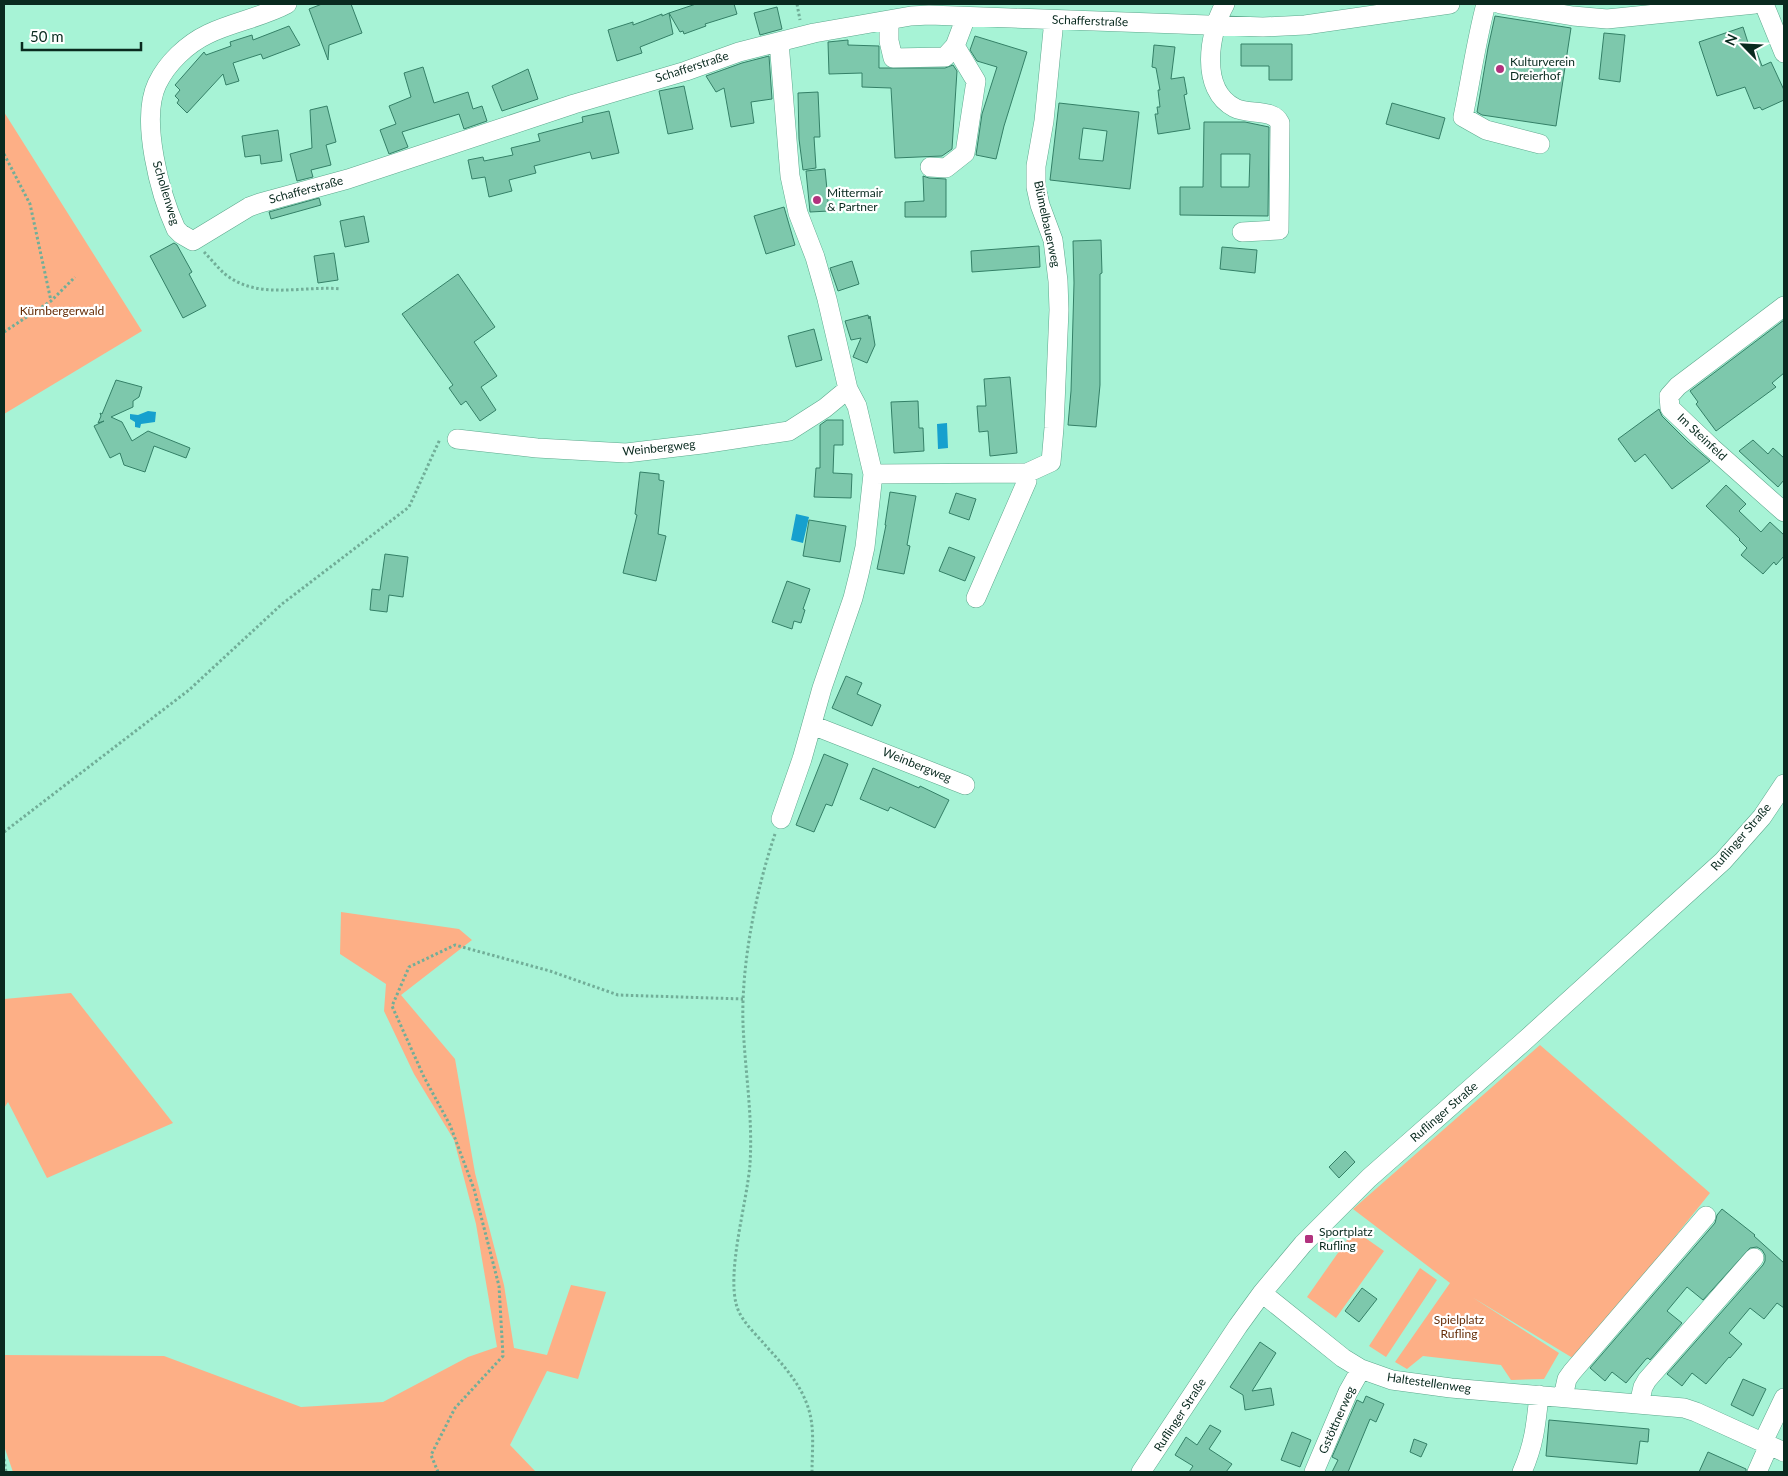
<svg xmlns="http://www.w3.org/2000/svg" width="1788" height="1476" font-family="Lato,sans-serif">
  <rect width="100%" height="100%" fill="#a7f3d6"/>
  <!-- green -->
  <path fill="#fdaf86" d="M4,112L142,331L4,414Z
    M341,912L459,929L472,940L401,995L455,1059L475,1173L504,1285L514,1348L547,1355L571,1285L606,1292L578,1379L547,1371L510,1445L536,1472H13L4,1446V1355L164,1356L301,1407L383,1402L468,1357L497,1347L476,1224L454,1140L414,1074L384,1011L386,984L340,954Z
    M71,993L173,1123L47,1178L8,1102L4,1108V999Z
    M1540,1045L1710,1193L1576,1360L1472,1297L1559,1353L1544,1379L1511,1380L1501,1365L1423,1356L1407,1369L1395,1362L1450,1283L1353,1209Z
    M1354,1230L1384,1251L1336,1318L1307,1297Z
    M1420,1268L1437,1280L1386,1357L1369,1346Z"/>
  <!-- water -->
  <path fill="#16a0ce" d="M148,411L156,412L155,422L141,424L140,428L135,427V422L130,419V414L138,415Z
    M947,423L948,448L938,449L937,424Z
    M796,514L809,517L803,543L791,540Z"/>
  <!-- building -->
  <path fill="#7dc8ac" stroke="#348067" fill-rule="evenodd" d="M322,4H351L362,33L329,45L328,60L309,9Z
    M696,4H734L737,14L705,24L706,26L684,34L683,31L680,32L669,13Z
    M777,7L782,29L760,35L754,13Z
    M669,13L673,34L640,47L642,53L617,61L608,30L633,22V25L662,14V16Z
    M1495,16L1571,28L1556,126L1482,115L1477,112L1488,48Z
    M289,26L300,45L263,59L261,54L233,63L239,81L226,85L223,74L187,113L177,103L179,100L175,96L180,90L175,85L204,52L206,55L231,46L230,42L252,35L253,40Z
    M1743,27L1750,49L1755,47L1762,66L1771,62L1784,90V100L1762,110L1760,107L1754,109L1745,87L1717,96L1699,42Z
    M1604,33L1625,35L1620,82L1599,79Z
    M975,36L1027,52L1004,126L996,159L976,155L982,114L997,67L977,61L970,50Z
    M848,40V45L879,46V68H945L953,65L957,71L952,149L942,156L895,158L891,88L862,87V73L829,74L828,42Z
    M1241,44H1292V80H1269V66H1241Z
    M1154,45L1175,47L1171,79L1184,77L1187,94L1184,95L1190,129L1158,134L1155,114H1158L1157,107H1160L1158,90H1160L1156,68L1152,67Z
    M769,56L772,99L751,102L754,123L731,127L724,88L716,92L706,76L742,63Z
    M423,67L434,103L468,92L473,109L482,106L487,121L464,129L459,114L402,132L408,147L389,154L380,130L396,124L389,106L411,97L404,73Z
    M528,69L538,99L502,111L492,86Z
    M684,86L693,129L668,134L659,91Z
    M818,92L820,137H814L816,168L803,170L799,139L798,93Z
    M1059,103L1139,112L1130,189L1050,180ZM1083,128L1107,131L1103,161L1079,159Z
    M1392,103L1445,118L1439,139L1386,124Z
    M327,106L336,142L326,145L331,165L311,170L313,177L297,181L290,154L312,148L310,110Z
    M609,111L619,153L592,159L590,152L534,166L536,173L509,180L512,191L489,197L485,177L472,179L468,160L483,157L484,161L513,155L511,148L540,141L538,134L583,122L582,117Z
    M1204,122H1245L1269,127L1268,216L1180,215V187H1203ZM1221,154H1250L1249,187H1221Z
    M278,130L282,161L261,164L260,155L245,157L242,136Z
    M825,169L829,211L810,212L806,171Z
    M923,176L929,178L946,179V217H905V202L924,201Z
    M319,198L321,205L271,219L269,212Z
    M784,207L795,245L766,254L754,216Z
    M364,216L369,242L345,247L340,221Z
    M1101,240L1102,273L1100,274V385L1096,427L1068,425L1071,391L1074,283L1073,241Z
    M174,243L177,245L192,272L189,274L206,306L183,318L150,256Z
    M1039,246L1040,267L972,272L971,251Z
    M1222,247L1257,250L1255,273L1220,269Z
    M334,253L338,280L318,283L314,256Z
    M852,261L859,284L838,291L830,268Z
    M458,274L495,327L474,342L497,376L481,387L496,410L480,421L466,401L461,405L449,388L453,385L402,314Z
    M868,315L869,319L870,316L875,345L867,363L853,357L861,338L851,340L845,321Z
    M1784,320V373L1772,383L1776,387L1716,431L1696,404L1698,402L1690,391Z
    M814,329L822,360L796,367L788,336Z
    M1010,377L1017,453L990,456L988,431L979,432L977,406H986L984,379Z
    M116,380L142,387L139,397L133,401V407L111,417L122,422L132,441L148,431L190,448L186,458L154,446L145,472L124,465L120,453L110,458L94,426L104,421L98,423L101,416L100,413L102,414Z
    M918,401L919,428H923L924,451L894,453L891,402Z
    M1659,409L1662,416L1688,442L1710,461L1672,489L1645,454L1635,462L1618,439Z
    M827,420H843V445H834L833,473L852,474L851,498L814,497L816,468H820V425Z
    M1753,440L1768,454L1773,448L1784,458V480L1778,487L1739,451Z
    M640,472L659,474V480L664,481L658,534L666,536L656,581L623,573L637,515L635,514Z
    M1726,485L1746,504L1739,511L1761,532L1770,522L1784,535V556L1776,565L1774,562L1763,574L1741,555L1747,548L1739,540L1740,539L1706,506Z
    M890,492L916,496L907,545L910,546L904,574L877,569L886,525H885Z
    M956,493L976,499L969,520L949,513Z
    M809,520L846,526L840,562L803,556Z
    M949,547L975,557L965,581L939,571Z
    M385,554L408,557L403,597L389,595L387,612L370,610L372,589L380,590Z
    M787,581L810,589L803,609L805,610L801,623L794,621L792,629L772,622Z
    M846,676L862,683L857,694L881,705L872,726L832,708Z
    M824,754L848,764L832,806L826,804L814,832L796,825Z
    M873,768L919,788L920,786L949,800L935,828L890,807L888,811L860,799Z
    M1345,1151L1355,1162L1339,1178L1329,1167Z
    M1722,1209L1755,1235L1754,1236L1784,1263V1308L1777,1303L1764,1319L1750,1308L1729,1333L1742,1344L1730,1358L1729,1357L1706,1384L1692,1373L1682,1386L1667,1374L1763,1265L1765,1261V1255L1762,1250L1757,1247L1750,1248L1703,1300L1687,1287L1667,1311L1682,1323L1650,1360L1648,1358L1646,1359L1626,1383L1612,1372L1605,1381L1590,1368L1715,1223L1717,1215Z
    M1362,1288L1377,1299L1359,1322L1345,1311Z
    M1260,1342L1276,1353L1252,1391L1271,1388L1274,1405L1245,1410L1243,1395L1230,1387Z
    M1743,1379L1766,1389L1753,1416L1731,1405Z
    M1366,1396L1384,1404L1376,1422L1370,1419L1348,1472H1332L1338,1460L1332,1457L1357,1400L1363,1403Z
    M1549,1420L1649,1429L1648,1442L1640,1441L1637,1464L1546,1456Z
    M1210,1425L1221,1431L1209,1449L1232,1464L1226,1472H1189L1193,1466L1175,1455L1186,1437L1197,1445Z
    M1292,1432L1311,1440L1300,1467L1281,1460Z
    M1414,1439L1427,1444L1421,1457L1410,1452Z
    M1708,1452L1746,1469V1472H1699Z"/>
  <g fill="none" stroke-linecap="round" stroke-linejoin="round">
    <defs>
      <path id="minor" d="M287,4C263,17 233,22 208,34C187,44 167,63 157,84C140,120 160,194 176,229L181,234L193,241L249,207L260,203L348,179L574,104L686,71L739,52L814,33L911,16L929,15L1263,27L1305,25L1450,4
        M1225,4C1209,32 1199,90 1235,108C1248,115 1273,108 1280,123L1279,230L1242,232
        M1486,4C1476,41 1471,79 1463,117L1486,130L1540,144
        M1500,4L1573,16L1607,19L1755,4
        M1764,4L1784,53
        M889,20V41L893,58L945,57L955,46L966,17
        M779,42L790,176L798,213L815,257L827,299L848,389L857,406L873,474L865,547L859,574L853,598L822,688L802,759L781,819
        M930,167L946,168L965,153L976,81L955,46
        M1784,306L1678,386L1669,396L1670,408L1712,448L1784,512
        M457,439L537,448L626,453L702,444L789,431L825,408L848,389
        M873,474L1027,473L1051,462L1054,428L1059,310L1058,281L1053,240L1040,205L1036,187V166L1044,121L1054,20
        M976,598L1027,481V473
        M812,725L965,785
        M1262,1293L1343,1358L1361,1369L1392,1380L1451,1388L1684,1408L1696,1412L1784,1452
        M1563,1397L1567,1379L1572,1372L1706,1216
        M1639,1404L1643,1387L1647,1380L1754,1258
        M1763,1442L1784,1398
        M1141,1472L1238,1326L1262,1293L1303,1244L1369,1178L1521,1044L1723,861L1762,817L1784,784
        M1314,1472L1348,1392L1361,1369
        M1522,1472C1534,1445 1536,1425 1539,1395
        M1757,1472L1769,1445"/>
    </defs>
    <!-- minor casing -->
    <use href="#minor" stroke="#5da88d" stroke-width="20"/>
    <!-- path -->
    <path stroke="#71ae98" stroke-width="3" stroke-dasharray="2.5 2.5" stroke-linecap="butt" d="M797,4L800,20
      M4,154L30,204L51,301
      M204,252C211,259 218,268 225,274C258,301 303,285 341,289
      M4,332L51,301L75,277
      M4,832L189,690L282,604L409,507L440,439
      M775,834C756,890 741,965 743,1024C745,1071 753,1117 750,1164C747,1203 726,1272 737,1307C742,1322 756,1334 766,1346C786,1368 806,1390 811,1419C814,1436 812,1455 812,1472
      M4,1459L6,1472
      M438,1472L431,1455L455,1408L503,1356L499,1286L474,1189L450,1125L424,1077L392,1006L409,967L455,945L550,971L618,995L743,999"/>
    <!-- minor -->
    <use href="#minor" stroke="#fff" stroke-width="19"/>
  </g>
  <!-- markers -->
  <g fill="#b2327e" stroke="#fff" stroke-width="2">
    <circle cx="1500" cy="69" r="5"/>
    <circle cx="817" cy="200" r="5"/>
    <rect x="1304" y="1234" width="10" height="10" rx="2.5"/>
  </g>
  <g text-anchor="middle" stroke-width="4.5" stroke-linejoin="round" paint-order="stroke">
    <!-- street labels -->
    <g font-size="12" fill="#092a1f" stroke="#fff">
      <text transform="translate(1090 21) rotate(2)" y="4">Schafferstraße</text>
      <text transform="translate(692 67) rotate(-18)" y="4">Schafferstraße</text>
      <text transform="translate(306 190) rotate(-15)" y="4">Schafferstraße</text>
      <text transform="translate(166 193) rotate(73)" y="4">Schollenweg</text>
      <text transform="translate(1047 224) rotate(78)" y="4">Blümelbauerweg</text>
      <text transform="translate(1702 437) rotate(43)" y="4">Im Steinfeld</text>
      <text transform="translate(659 448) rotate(-6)" y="4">Weinbergweg</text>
      <text transform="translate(917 765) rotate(22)" y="4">Weinbergweg</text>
      <text transform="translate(1741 837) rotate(-49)" y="4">Ruflinger Straße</text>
      <text transform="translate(1444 1112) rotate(-41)" y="4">Ruflinger Straße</text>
      <text transform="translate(1429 1383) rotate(8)" y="4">Haltestellenweg</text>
      <text transform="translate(1180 1415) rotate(-57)" y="4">Ruflinger Straße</text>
      <text transform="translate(1337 1420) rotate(-66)" y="4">Gstöttnerweg</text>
    </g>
    <!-- poi labels -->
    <g font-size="12" fill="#092a1f" stroke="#fff" text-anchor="start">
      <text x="1510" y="66">Kulturverein<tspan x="1510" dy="14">Dreierhof</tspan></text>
      <text x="827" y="197">Mittermair<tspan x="827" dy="14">&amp; Partner</tspan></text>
      <text x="1319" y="1236">Sportplatz<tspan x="1319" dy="14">Rufling</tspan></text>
    </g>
    <!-- park labels -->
    <g font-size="12" fill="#662e09" stroke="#fff">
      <text x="62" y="315">Kürnbergerwald</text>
      <text x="1459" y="1324">Spielplatz<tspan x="1459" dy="14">Rufling</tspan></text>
    </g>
  </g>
  <!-- border -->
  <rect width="1788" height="1476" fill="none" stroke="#092a1f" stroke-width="10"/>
  <!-- north arrow -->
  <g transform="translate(1743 45) rotate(294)" stroke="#ffffff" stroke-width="4" paint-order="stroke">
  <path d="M0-4L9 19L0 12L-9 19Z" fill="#092a1f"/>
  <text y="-8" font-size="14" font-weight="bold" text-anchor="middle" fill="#092a1f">N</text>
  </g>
  <!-- scale -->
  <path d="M22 42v8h119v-8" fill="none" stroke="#092a1f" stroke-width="2.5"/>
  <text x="30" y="42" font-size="15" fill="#092a1f" stroke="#ffffff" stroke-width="4" paint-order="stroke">50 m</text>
</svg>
